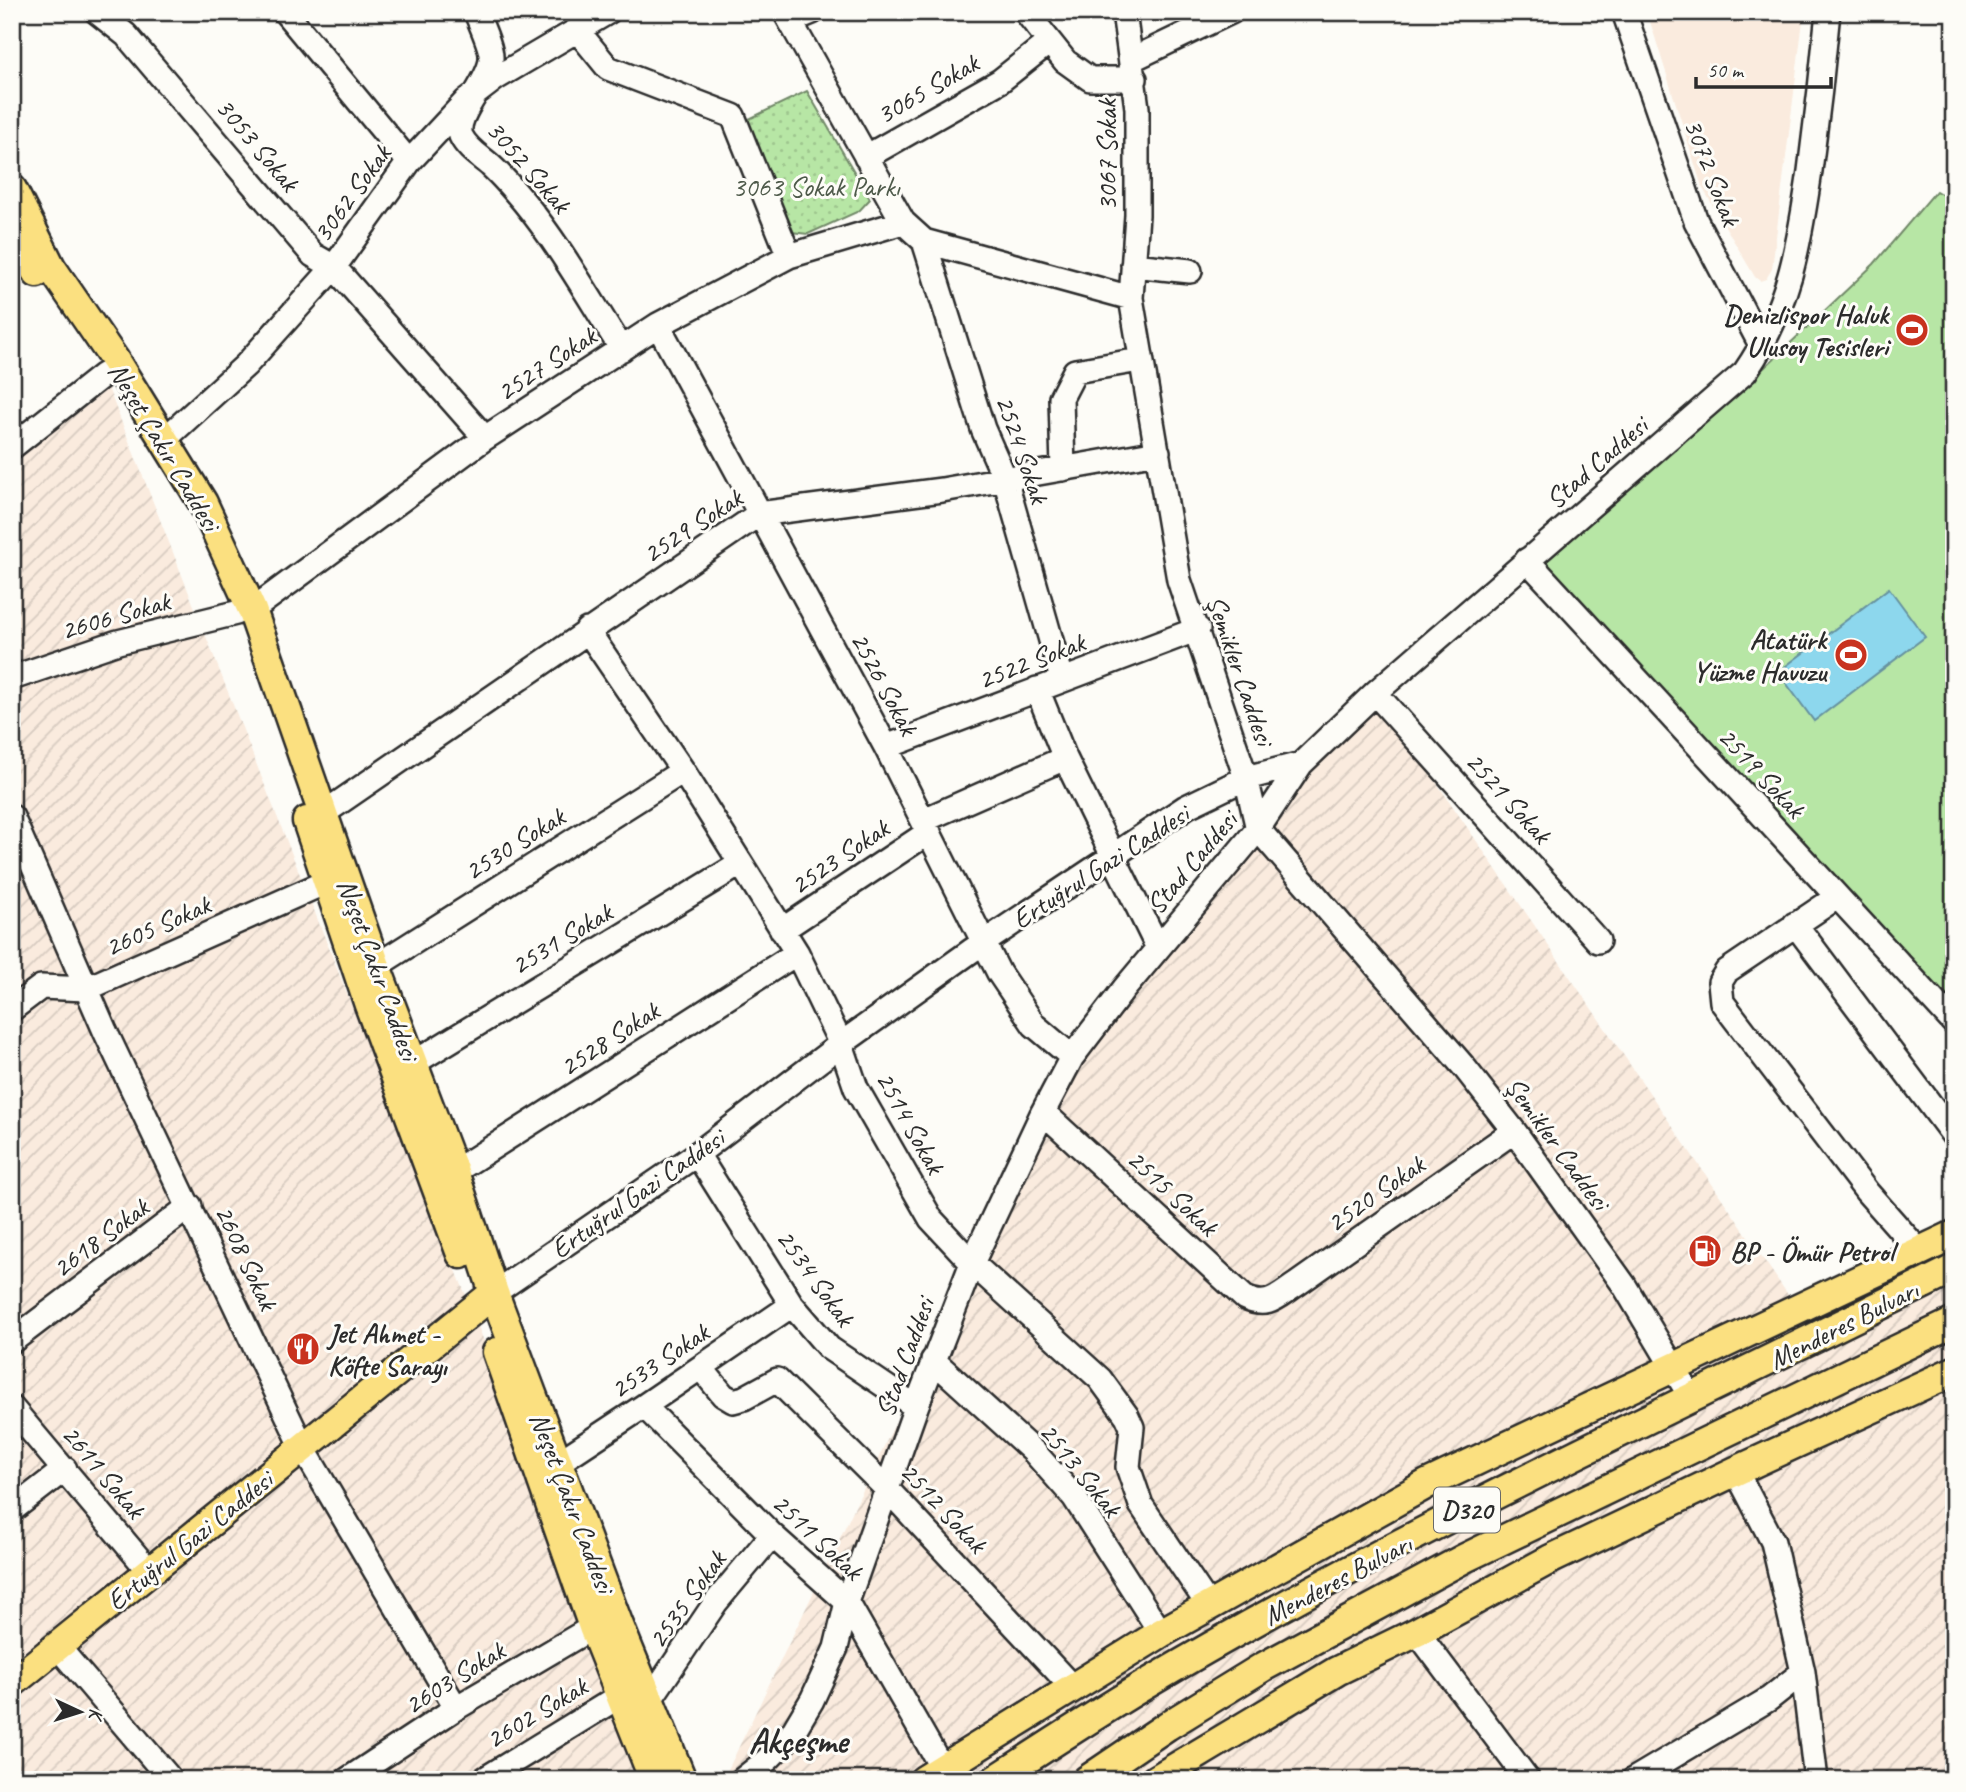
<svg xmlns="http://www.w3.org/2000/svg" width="1966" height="1792" font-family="Caveat,sans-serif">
  <defs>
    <pattern id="industrial-furrows" width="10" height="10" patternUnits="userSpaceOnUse" patternTransform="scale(1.75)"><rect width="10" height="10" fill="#faebde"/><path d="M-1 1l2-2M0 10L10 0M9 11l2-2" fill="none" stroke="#d6cabf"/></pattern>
    <pattern id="grass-dots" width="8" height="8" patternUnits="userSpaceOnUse" patternTransform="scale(1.75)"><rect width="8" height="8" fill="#b7e6a5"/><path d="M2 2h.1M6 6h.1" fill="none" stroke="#9ec58e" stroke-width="1.8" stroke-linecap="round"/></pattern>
  </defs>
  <rect width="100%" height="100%" fill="#fdfcf7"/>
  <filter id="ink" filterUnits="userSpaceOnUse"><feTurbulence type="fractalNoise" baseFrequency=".0143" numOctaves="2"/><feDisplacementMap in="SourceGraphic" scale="14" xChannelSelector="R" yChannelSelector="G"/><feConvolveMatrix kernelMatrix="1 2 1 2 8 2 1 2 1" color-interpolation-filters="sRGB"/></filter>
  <g filter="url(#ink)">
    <!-- built -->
    <path fill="#faebde" d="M1647,12H1804L1772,269L1766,279L1760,281L1755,277L1702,187Z"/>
    <!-- industrial -->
    <path fill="url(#industrial-furrows)" d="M103,375L657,1780H12V437Z
      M1375,693L1817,1337L1954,1268V1780H723L1072,1057Z"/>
    <!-- grass -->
    <path fill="url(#grass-dots)" stroke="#718868" stroke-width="2" d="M807,91L870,199L859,211L808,234L791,232L747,120Z"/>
    <!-- pitch -->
    <path fill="#b7e6a5" stroke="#718868" stroke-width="2" d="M1936,191L1954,202V1019L1527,560L1580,514L1765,367L1874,264Z"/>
    <!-- water -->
    <path fill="#8dd7ed" stroke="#66929f" stroke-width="2" d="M1889,588L1925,637L1814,721L1778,672Z"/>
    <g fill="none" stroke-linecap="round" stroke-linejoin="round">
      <defs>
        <path id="minor" d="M97,12L126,35L313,255L334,267L485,438
          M285,12L409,162
          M476,12C480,23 492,48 491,58C491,82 453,115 461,136C467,149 481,157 491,166C503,177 514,190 524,202C561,247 590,300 622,349
          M785,12L903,222L924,241L1131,298L1179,580L1246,778L1258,829L1464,1067L1514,1131L1624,1285L1692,1399
          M1026,12L1065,61L1090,79H1135
          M1124,12L1137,108V215L1131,298
          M1624,12L1696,221L1762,347
          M790,21L812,12
          M577,30L608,68L733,116L789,256
          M1131,60L1231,12
          M866,157L1000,81L1049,42
          M924,241L983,429L1005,479L1062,679
          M1133,265L1190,271
          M658,325L886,747L999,973L1034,1025L1072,1057
          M165,439L246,365L334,267L409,162L466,101L496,78L608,12
          M12,447L103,375
          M1063,469L1061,398L1075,371L1140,360
          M1527,560L1954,1023
          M252,610L485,438L658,325L789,256L903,222
          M587,630L683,771L797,953L841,1044L856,1088L931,1219L972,1263L1100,1379L1127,1416L1132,1427L1128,1467L1141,1505L1209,1606
          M12,678L118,642L236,613
          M1037,689L1065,758L1158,948
          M1375,693L1598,941
          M886,747L1198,629
          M324,813L759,514L942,490L1158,452
          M12,817L105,1031L303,1448L456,1708
          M924,820L1065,758
          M1837,897L1727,971L1720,982L1722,1002L1867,1192L1919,1251
          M1795,924L1954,1136
          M782,930L929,832
          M376,966L683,771
          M12,1009L41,987L86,989L326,882
          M412,1064L740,864
          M1043,1112L1245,1298C1268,1309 1277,1297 1297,1284L1514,1131
          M697,1154L792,1305L829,1348L916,1407
          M454,1172L797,953
          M494,1293L697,1154L841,1044L971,951L1186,807L1246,778L1301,764
          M12,1341L190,1206
          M933,1360L1034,1452L1074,1497L1161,1633
          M701,1368L723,1395L733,1401L744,1398L777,1380L888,1490L1072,1687
          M644,1406L772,1535L847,1602L942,1768
          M12,1408L150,1572
          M559,1462L644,1406L792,1305
          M1736,1471L1773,1542L1803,1672L1816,1780
          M12,1510L65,1469
          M1417,1632L1528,1780
          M58,1647L171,1780
          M649,1701L716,1602L772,1535
          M347,1780L456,1708L593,1627
          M483,1780L620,1696
          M742,1780L767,1760L790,1737L812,1700L836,1648L847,1602L916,1407L972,1263L1043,1112L1072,1057L1124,989L1258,829L1301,764L1375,693L1745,372C1789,308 1799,246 1810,171C1817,118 1823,65 1828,12
          M1633,1780L1769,1699L1803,1672"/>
        <path id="major" d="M12,189L51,267L114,359L203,503L252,610L376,966L454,1172L494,1293L618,1623L682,1780
          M12,235L37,273
          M307,821L369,1005L461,1254
          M497,1352L593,1627L654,1780
          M12,1683L494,1293
          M924,1780L1161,1633L1427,1484L1954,1235
          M995,1780C1044,1748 1093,1716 1143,1686C1404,1531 1682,1404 1954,1269
          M1087,1780L1167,1726L1263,1667L1465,1558L1954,1322
          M1155,1780L1337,1671L1417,1632L1549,1560L1736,1471L1954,1371"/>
      </defs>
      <!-- minor casing -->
      <use href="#minor" stroke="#2b2b2b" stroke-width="28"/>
      <!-- major casing -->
      <use href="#major" stroke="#2b2b2b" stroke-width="33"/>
      <!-- minor -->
      <use href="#minor" stroke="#fdfcf7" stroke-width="23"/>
      <!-- major -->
      <use href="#major" stroke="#fbe080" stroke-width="28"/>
    </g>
  </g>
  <!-- icons -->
  <defs>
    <symbol id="stadium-disc" viewBox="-11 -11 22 22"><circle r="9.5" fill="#c8321e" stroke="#fdfcf7"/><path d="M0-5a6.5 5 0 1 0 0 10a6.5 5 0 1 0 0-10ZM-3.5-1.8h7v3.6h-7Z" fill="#fff"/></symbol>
    <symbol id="fuel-disc" viewBox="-11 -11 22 22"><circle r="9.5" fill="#c8321e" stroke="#fdfcf7"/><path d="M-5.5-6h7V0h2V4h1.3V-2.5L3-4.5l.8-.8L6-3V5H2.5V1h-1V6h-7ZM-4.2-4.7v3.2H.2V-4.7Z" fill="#fff"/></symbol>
    <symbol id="restaurant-disc" viewBox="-11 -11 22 22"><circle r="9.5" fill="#c8321e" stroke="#fdfcf7"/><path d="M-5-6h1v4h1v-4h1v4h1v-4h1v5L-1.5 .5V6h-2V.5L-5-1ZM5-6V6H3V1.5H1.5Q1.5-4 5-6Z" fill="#fff"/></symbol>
  </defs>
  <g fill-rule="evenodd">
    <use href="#stadium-disc" x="1893" y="311" width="38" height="38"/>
    <use href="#stadium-disc" x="1832" y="636" width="38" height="38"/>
    <use href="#fuel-disc" x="1686" y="1232" width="38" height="38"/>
    <use href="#restaurant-disc" x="284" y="1330" width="38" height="38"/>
  </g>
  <g text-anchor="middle" stroke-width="6" stroke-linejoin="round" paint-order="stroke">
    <!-- shield labels -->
    <rect fill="#fdfcf7" stroke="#6a6a68" stroke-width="2" x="1434" y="1487.5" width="66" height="45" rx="5"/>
    <g font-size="26" font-weight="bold" fill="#2b2b2b">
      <text x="1467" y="1519">D320</text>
    </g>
    <!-- street labels -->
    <g font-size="28" fill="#2b2b2b" stroke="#fdfcf7">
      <text transform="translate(927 88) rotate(-30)" y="10">3065 Sokak</text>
      <text transform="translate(258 144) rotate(50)" y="10">3053 Sokak</text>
      <text transform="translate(1106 155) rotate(-90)" y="10">3067 Sokak</text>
      <text transform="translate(529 166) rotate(49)" y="10">3052 Sokak</text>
      <text transform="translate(1713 172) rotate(69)" y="10">3072 Sokak</text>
      <text transform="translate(351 193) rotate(-54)" y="10">3062 Sokak</text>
      <text transform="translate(546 363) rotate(-33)" y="10">2527 Sokak</text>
      <text transform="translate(165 446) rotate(59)" y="10">Neşet Çakır Caddesi</text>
      <text transform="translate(1023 449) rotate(71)" y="10">2524 Sokak</text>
      <text transform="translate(1596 462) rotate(-41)" y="10">Stad Caddesi</text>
      <text transform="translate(692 525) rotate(-33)" y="10">2529 Sokak</text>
      <text transform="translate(115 615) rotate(-16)" y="10">2606 Sokak</text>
      <text transform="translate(1031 660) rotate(-21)" y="10">2522 Sokak</text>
      <text transform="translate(1241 670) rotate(71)" y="10">Şemikler Caddesi</text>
      <text transform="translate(885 683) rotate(62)" y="10">2526 Sokak</text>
      <text transform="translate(1762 772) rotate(47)" y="10">2519 Sokak</text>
      <text transform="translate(1509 797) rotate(48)" y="10">2521 Sokak</text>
      <text transform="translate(514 843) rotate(-32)" y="10">2530 Sokak</text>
      <text transform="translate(839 856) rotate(-34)" y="10">2523 Sokak</text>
      <text transform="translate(1191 862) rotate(-50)" y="10">Stad Caddesi</text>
      <text transform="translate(1100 866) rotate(-33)" y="10">Ertuğrul Gazi Caddesi</text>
      <text transform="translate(157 925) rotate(-24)" y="10">2605 Sokak</text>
      <text transform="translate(561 938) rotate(-31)" y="10">2531 Sokak</text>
      <text transform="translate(379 969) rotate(70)" y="10">Neşet Çakır Caddesi</text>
      <text transform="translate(609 1038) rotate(-33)" y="10">2528 Sokak</text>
      <text transform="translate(911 1122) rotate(61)" y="10">2514 Sokak</text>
      <text transform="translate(1558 1143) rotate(54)" y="10">Şemikler Caddesi</text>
      <text transform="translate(1173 1192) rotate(43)" y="10">2515 Sokak</text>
      <text transform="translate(637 1193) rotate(-35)" y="10">Ertuğrul Gazi Caddesi</text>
      <text transform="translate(1375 1193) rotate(-35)" y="10">2520 Sokak</text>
      <text transform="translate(100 1237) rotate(-37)" y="10">2618 Sokak</text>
      <text transform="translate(247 1257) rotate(65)" y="10">2608 Sokak</text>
      <text transform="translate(816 1277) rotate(54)" y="10">2534 Sokak</text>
      <text transform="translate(1843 1324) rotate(-27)" y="10">Menderes Bulvarı</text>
      <text transform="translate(904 1357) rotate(-70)" y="10">Stad Caddesi</text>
      <text transform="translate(659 1360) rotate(-34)" y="10">2533 Sokak</text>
      <text transform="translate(1081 1469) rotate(51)" y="10">2513 Sokak</text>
      <text transform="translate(104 1471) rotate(50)" y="10">2611 Sokak</text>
      <text transform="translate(573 1502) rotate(69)" y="10">Neşet Çakır Caddesi</text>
      <text transform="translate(944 1507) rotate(47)" y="10">2512 Sokak</text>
      <text transform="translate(818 1536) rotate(43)" y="10">2511 Sokak</text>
      <text transform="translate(189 1540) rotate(-39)" y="10">Ertuğrul Gazi Caddesi</text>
      <text transform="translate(1337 1579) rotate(-28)" y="10">Menderes Bulvarı</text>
      <text transform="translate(686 1599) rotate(-54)" y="10">2535 Sokak</text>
      <text transform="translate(454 1677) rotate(-32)" y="10">2603 Sokak</text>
      <text transform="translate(536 1712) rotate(-31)" y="10">2602 Sokak</text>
    </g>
    <!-- park labels -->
    <g font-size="28" fill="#4e5a4a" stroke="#fdfcf7">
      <text x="816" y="196">3063 Sokak Parkı</text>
    </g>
    <!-- poi labels -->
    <g font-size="28" font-weight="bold" fill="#2b2b2b" stroke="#fdfcf7" text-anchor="end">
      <text x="1888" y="324">Denizlispor Haluk<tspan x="1888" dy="32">Ulusoy Tesisleri</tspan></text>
      <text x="1826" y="649">Atatürk<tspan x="1826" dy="32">Yüzme Havuzu</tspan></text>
      <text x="1730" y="1261" text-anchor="start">BP - Ömür Petrol</text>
      <text x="328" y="1343" text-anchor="start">Jet Ahmet -<tspan x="328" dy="32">Köfte Sarayı</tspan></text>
    </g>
    <!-- district labels -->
    <g font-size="35" font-weight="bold" fill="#2b2b2b" stroke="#fdfcf7">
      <text x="798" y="1753">Akçeşme</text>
    </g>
  </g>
  <!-- margin -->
  <rect width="1966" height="1792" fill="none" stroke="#fdfcf7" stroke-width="42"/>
  <rect x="21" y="21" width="1924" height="1750" fill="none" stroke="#2b2b2b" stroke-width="2.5" filter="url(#ink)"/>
  <!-- north arrow -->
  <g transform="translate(80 1712) rotate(94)" stroke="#fdfcf7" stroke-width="5" paint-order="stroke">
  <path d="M0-5L12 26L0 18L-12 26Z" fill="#2b2b2b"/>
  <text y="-10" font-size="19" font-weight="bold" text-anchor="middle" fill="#2b2b2b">K</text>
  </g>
  <!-- scale -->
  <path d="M1696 77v10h135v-10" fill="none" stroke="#2b2b2b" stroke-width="3.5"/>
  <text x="1707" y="77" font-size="21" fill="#2b2b2b" stroke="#fdfcf7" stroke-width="5" paint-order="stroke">50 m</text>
</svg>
